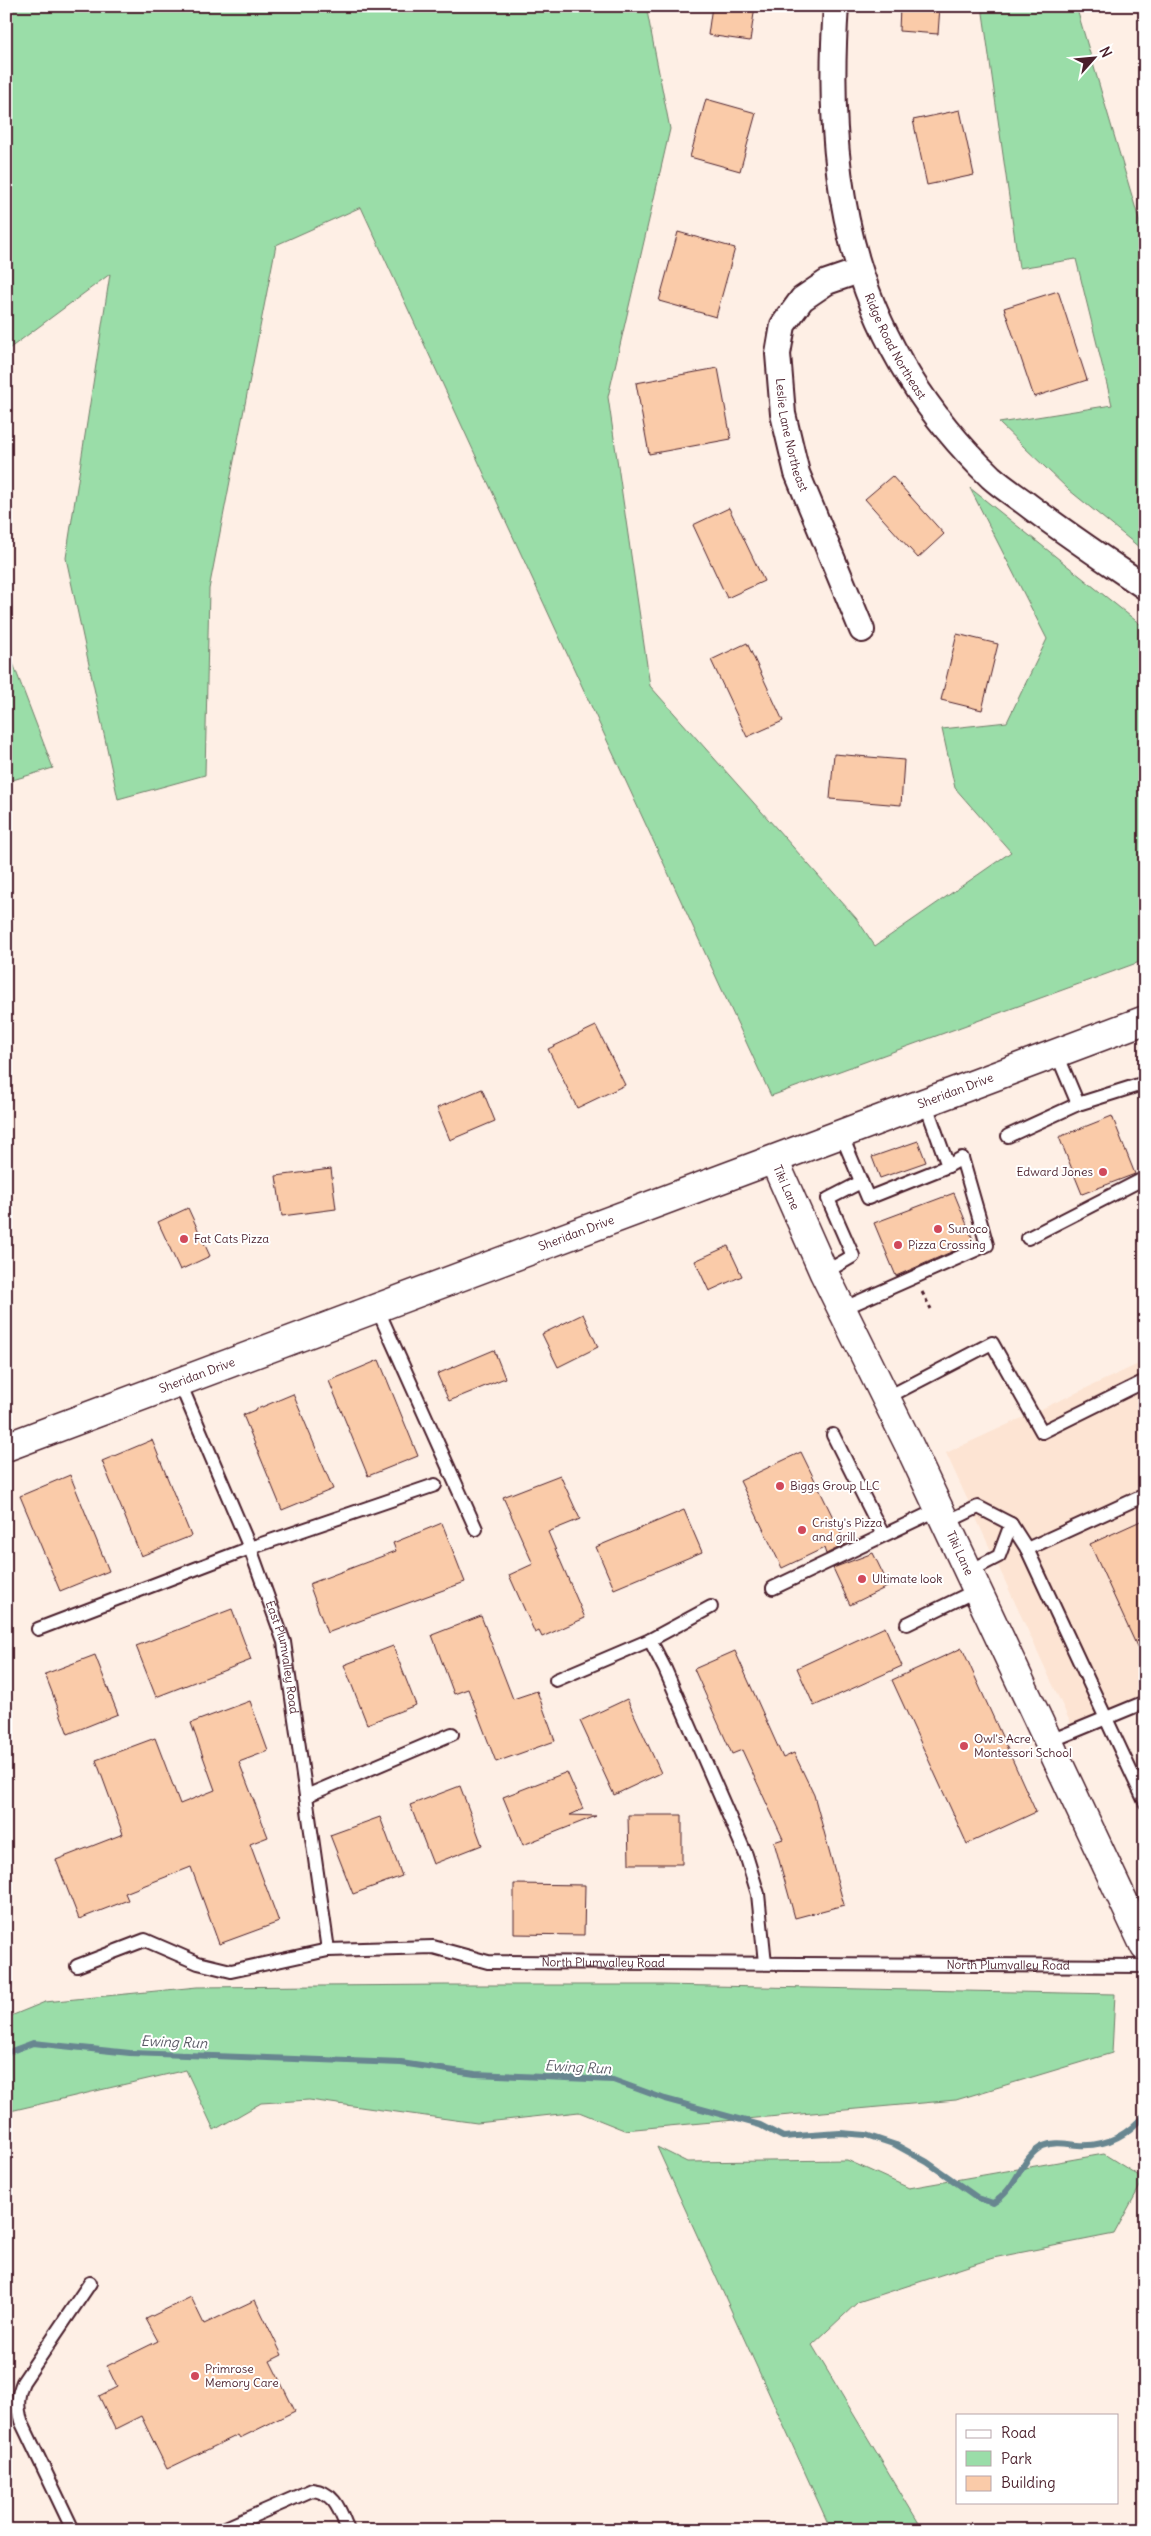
<svg xmlns="http://www.w3.org/2000/svg" width="1151" height="2536" font-family="Delius,sans-serif">
  <rect width="100%" height="100%" fill="#feefe5"/>
  <filter id="ink" filterUnits="userSpaceOnUse"><feTurbulence type="fractalNoise" baseFrequency=".02" numOctaves="2"/><feDisplacementMap in="SourceGraphic" scale="10" xChannelSelector="R" yChannelSelector="G"/><feConvolveMatrix kernelMatrix="1 2 1 2 8 2 1 2 1" color-interpolation-filters="sRGB"/></filter>
  <g filter="url(#ink)">
    <!-- built -->
    <path fill="#fde4d3" d="M1145,1361V1704L1076,1735L946,1453Z"/>
    <!-- green -->
    <path fill="#9adda8" stroke="#727e6a" d="M6,6H646L670,129L608,397L650,686L856,918L875,946L1011,852L955,788L942,729L1007,722L1047,639L970,488L1145,628V960L771,1096L361,207L276,245L209,589L205,775L118,799L66,558L110,274L6,351Z
      M982,6H1076L1145,240V552L1069,490L999,423L1112,405L1076,259L1019,268Z
      M6,645L53,768L6,782Z
      M445,1985H661L1115,1994L1112,2053L956,2100L624,2130L579,2112L477,2123L309,2100L261,2103L214,2130L186,2070L6,2112V2018L45,2002L197,1987Z
      M657,2147L687,2162L847,2160L909,2188L1104,2154L1144,2179L1114,2234L993,2258L858,2302L812,2345L923,2530H831Z"/>
    <g fill="none" stroke-linecap="round" stroke-linejoin="round">
      <!-- stream -->
      <path stroke="#678690" stroke-width="6" d="M6,2053L33,2043L130,2053L401,2063L475,2074L613,2080L665,2099L760,2125L783,2137L840,2133L866,2135L896,2145L927,2162L978,2198L993,2203C1017,2190 1021,2156 1043,2146C1055,2141 1066,2144 1078,2145C1105,2147 1128,2135 1145,2114"/>
    </g>
    <!-- building -->
    <path fill="#facba9" stroke="#4a1f2b" d="M712,6H755L750,41L708,35Z
      M900,6H940L938,34L899,31Z
      M706,99L756,113L740,171L690,157Z
      M960,110L974,175L927,185L913,120Z
      M678,232L735,248L716,317L659,301Z
      M1058,291L1087,380L1034,397L1004,308Z
      M718,368L731,439L649,454L636,383Z
      M892,476L944,534L918,558L865,499Z
      M729,508L764,581L727,598L693,525Z
      M957,634L998,644L982,710L941,700Z
      M747,643L783,721L747,737L711,660Z
      M834,754L904,760L901,805L830,799Z
      M596,1026L625,1085L577,1108L548,1049Z
      M482,1089L495,1121L450,1140L437,1108Z
      M1112,1116L1135,1174L1082,1194L1059,1137Z
      M918,1141L926,1162L880,1178L872,1157Z
      M331,1169L336,1209L282,1216L276,1176Z
      M954,1193L974,1242L896,1276L874,1223Z
      M188,1208L210,1256L180,1270L158,1222Z
      M728,1246L742,1276L709,1291L695,1261Z
      M583,1314L598,1347L558,1367L542,1334Z
      M494,1350L505,1378L449,1401L437,1374Z
      M379,1360L418,1456L368,1476L329,1381Z
      M293,1394L333,1489L282,1510L243,1415Z
      M152,1440L191,1536L141,1556L102,1461Z
      M801,1452L846,1544L826,1554L824,1548L782,1568L740,1481Z
      M70,1475L109,1571L60,1591L20,1496Z
      M560,1475L580,1519L548,1532L585,1618L542,1637L539,1631L535,1633L509,1575L533,1564L503,1497Z
      M684,1510L702,1552L614,1589L596,1547Z
      M1145,1519V1664L1090,1544Z
      M442,1523L465,1582L327,1633L309,1584L396,1551L393,1543Z
      M873,1553L889,1586L850,1605L833,1568Z
      M232,1609L251,1660L156,1697L136,1646Z
      M481,1616L513,1699L537,1691L555,1741L496,1762L468,1689L454,1694L432,1635Z
      M885,1627L902,1666L814,1706L797,1668Z
      M393,1646L416,1705L367,1724L344,1665Z
      M962,1648L1036,1812L967,1844L892,1680Z
      M735,1651L783,1758L794,1753L814,1795L844,1905L795,1918L774,1842L783,1839L742,1750L732,1754L694,1669Z
      M95,1655L118,1714L68,1734L45,1674Z
      M627,1699L661,1773L614,1795L580,1721Z
      M250,1701L268,1751L239,1762L268,1837L250,1844L279,1922L219,1944L191,1867L125,1893L128,1900L79,1919L56,1860L123,1834L96,1760L155,1738L180,1804L215,1790L191,1723Z
      M567,1772L583,1809L570,1815L596,1816L523,1845L503,1797Z
      M460,1786L482,1845L433,1864L410,1805Z
      M628,1815H682V1864H629Z
      M380,1817L402,1876L353,1894L330,1835Z
      M514,1884L585,1885L584,1935L514,1934Z
      M191,2297L204,2324L255,2300L282,2355L270,2361L295,2411L240,2438L238,2435L167,2469L141,2416L115,2429L99,2396L117,2387L107,2366L158,2341L146,2319Z"/>
    <g fill="none" stroke-linecap="round" stroke-linejoin="round">
      <defs>
        <g id="lane">
          <path d="M1057,1054L1078,1104L1145,1083"/>
          <path d="M841,1134L868,1198L948,1166L925,1102"/>
          <path d="M1008,1136L1078,1104"/>
          <path d="M1028,1238L1145,1178"/>
          <path d="M824,1273L853,1256L828,1199L861,1182"/>
          <path d="M377,1308L476,1529"/>
          <path d="M842,1309L987,1245L962,1158L948,1166"/>
          <path id="s1" d="M179,1381L250,1548L284,1642L328,1950"/>
          <path d="M886,1398L992,1343L1042,1432L1145,1381"/>
          <path d="M833,1435L883,1535"/>
          <path d="M1145,1495L1027,1549L1145,1802"/>
          <path d="M945,1523L978,1507L1011,1524L1027,1549"/>
          <path d="M968,1572L999,1556L1011,1524"/>
          <path d="M773,1588L939,1509"/>
          <path d="M907,1624L977,1590"/>
          <path d="M38,1629L250,1548L435,1485"/>
          <path d="M650,1640L665,1669L746,1855L758,1894L765,1963"/>
          <path d="M556,1680L650,1640L711,1607"/>
          <path d="M1048,1742L1145,1702"/>
          <path d="M306,1796L452,1734"/>
          <path id="s2" d="M77,1966L145,1940L198,1963L231,1971L328,1950L433,1947L488,1962L1145,1966"/>
          <path d="M73,2530L21,2421C17,2406 17,2396 23,2382L90,2283"/>
          <path d="M221,2530L312,2490C335,2492 340,2511 348,2530"/>
        </g>
        <g id="street">
          <path id="s3" d="M836,6C823,190 854,345 991,477C1001,486 1013,494 1024,502C1063,532 1104,559 1145,587"/>
          <path id="s4" d="M859,271L827,282L802,299L783,325L778,354L783,414L797,473L862,630"/>
        </g>
        <g id="secondary">
          <path id="s5" d="M774,1160L824,1273L908,1443L1145,1947"/>
          <path id="s6" d="M6,1447L1145,1020"/>
        </g>
      </defs>
      <!-- lane casing -->
      <use href="#lane" stroke="#4a1f2b" stroke-width="16"/>
      <!-- street casing -->
      <use href="#street" stroke="#4a1f2b" stroke-width="28"/>
      <!-- secondary casing -->
      <use href="#secondary" stroke="#4a1f2b" stroke-width="31"/>
      <!-- path -->
      <path stroke="#4a1f2b" stroke-width="3" stroke-dasharray="4 4" stroke-linecap="butt" d="M922,1292L931,1309"/>
      <!-- lane -->
      <use href="#lane" stroke="#fff" stroke-width="12"/>
      <!-- street -->
      <use href="#street" stroke="#fff" stroke-width="24"/>
      <!-- secondary -->
      <use href="#secondary" stroke="#fff" stroke-width="28"/>
    </g>
  </g>
  <!-- markers -->
  <g fill="#d1495b" stroke="#fff" stroke-width="2">
    <circle cx="1103" cy="1172" r="5"/>
    <circle cx="938" cy="1229" r="5"/>
    <circle cx="184" cy="1239" r="5"/>
    <circle cx="898" cy="1245" r="5"/>
    <circle cx="780" cy="1486" r="5"/>
    <circle cx="802" cy="1530" r="5"/>
    <circle cx="862" cy="1579" r="5"/>
    <circle cx="964" cy="1746" r="5"/>
    <circle cx="195" cy="2376" r="5"/>
  </g>
  <g text-anchor="middle" stroke-width="4" stroke-linejoin="round" paint-order="stroke">
    <!-- street labels -->
    <g font-size="12" fill="#4a1f2b" stroke="#fff">
      <text dy="4" stroke="none"><textPath href="#s3" startOffset="351">Ridge Road Northeast</textPath></text>
      <text dy="4" stroke="none"><textPath href="#s4" startOffset="208">Leslie Lane Northeast</textPath></text>
      <text dy="4" stroke="none"><textPath href="#s6" startOffset="1014">Sheridan Drive</textPath></text>
      <text dy="4" stroke="none"><textPath href="#s5" startOffset="30">Tiki Lane</textPath></text>
      <text dy="4" stroke="none"><textPath href="#s6" startOffset="609">Sheridan Drive</textPath></text>
      <text dy="4" stroke="none"><textPath href="#s6" startOffset="204">Sheridan Drive</textPath></text>
      <text dy="4" stroke="none"><textPath href="#s5" startOffset="435">Tiki Lane</textPath></text>
      <text dy="4" stroke="none"><textPath href="#s1" startOffset="296">East Plumvalley Road</textPath></text>
      <text dy="4" stroke="none"><textPath href="#s2" startOffset="541">North Plumvalley Road</textPath></text>
      <text dy="4" stroke="none"><textPath href="#s2" startOffset="946">North Plumvalley Road</textPath></text>
    </g>
    <!-- poi labels -->
    <g font-size="12" fill="#4a1f2b" stroke="#fff" text-anchor="start">
      <text x="1093" y="1176" text-anchor="end">Edward Jones</text>
      <text x="948" y="1233">Sunoco</text>
      <text x="194" y="1243">Fat Cats Pizza</text>
      <text x="908" y="1249">Pizza Crossing</text>
      <text x="790" y="1490">Biggs Group LLC</text>
      <text x="812" y="1527">Cristy's Pizza<tspan x="812" dy="14">and grill.</tspan></text>
      <text x="872" y="1583">Ultimate look</text>
      <text x="974" y="1743">Owl's Acre<tspan x="974" dy="14">Montessori School</tspan></text>
      <text x="205" y="2373">Primrose<tspan x="205" dy="14">Memory Care</tspan></text>
    </g>
    <!-- water labels -->
    <g font-size="14" font-style="italic" fill="#5b5b66" stroke="#fff">
      <text transform="translate(174 2042) rotate(2)" y="5">Ewing Run</text>
      <text transform="translate(578 2067) rotate(3)" y="5">Ewing Run</text>
    </g>
  </g>
  <!-- margin -->
  <rect width="1151" height="2536" fill="none" stroke="#fff" stroke-width="25"/>
  <rect x="12" y="12" width="1126" height="2511" fill="none" stroke="#4a1f2b" stroke-width="2" filter="url(#ink)"/>
  <!-- legend -->
  <rect x="956" y="2414" width="162" height="90" fill="#ffffff" stroke="#b7a5aa"/>
  <rect x="966" y="2430" width="25" height="8" fill="#ffffff" stroke="#b7a5aa"/>
  <text x="1001" y="2438" font-size="15" fill="#4a1f2b">Road</text>
  <rect x="966" y="2451" width="25" height="15" fill="#9adda8" stroke="#b7a5aa"/>
  <text x="1001" y="2464" font-size="15" fill="#4a1f2b">Park</text>
  <rect x="966" y="2476" width="25" height="15" fill="#facba9" stroke="#b7a5aa"/>
  <text x="1001" y="2488" font-size="15" fill="#4a1f2b">Building</text>
  <!-- north arrow -->
  <g transform="translate(1094 58) rotate(63)" stroke="#ffffff" stroke-width="4" paint-order="stroke">
  <path d="M0-4L9 19L0 12L-9 19Z" fill="#4a1f2b"/>
  <text y="-8" font-size="14" font-weight="bold" text-anchor="middle" fill="#4a1f2b">N</text>
  </g>
</svg>
